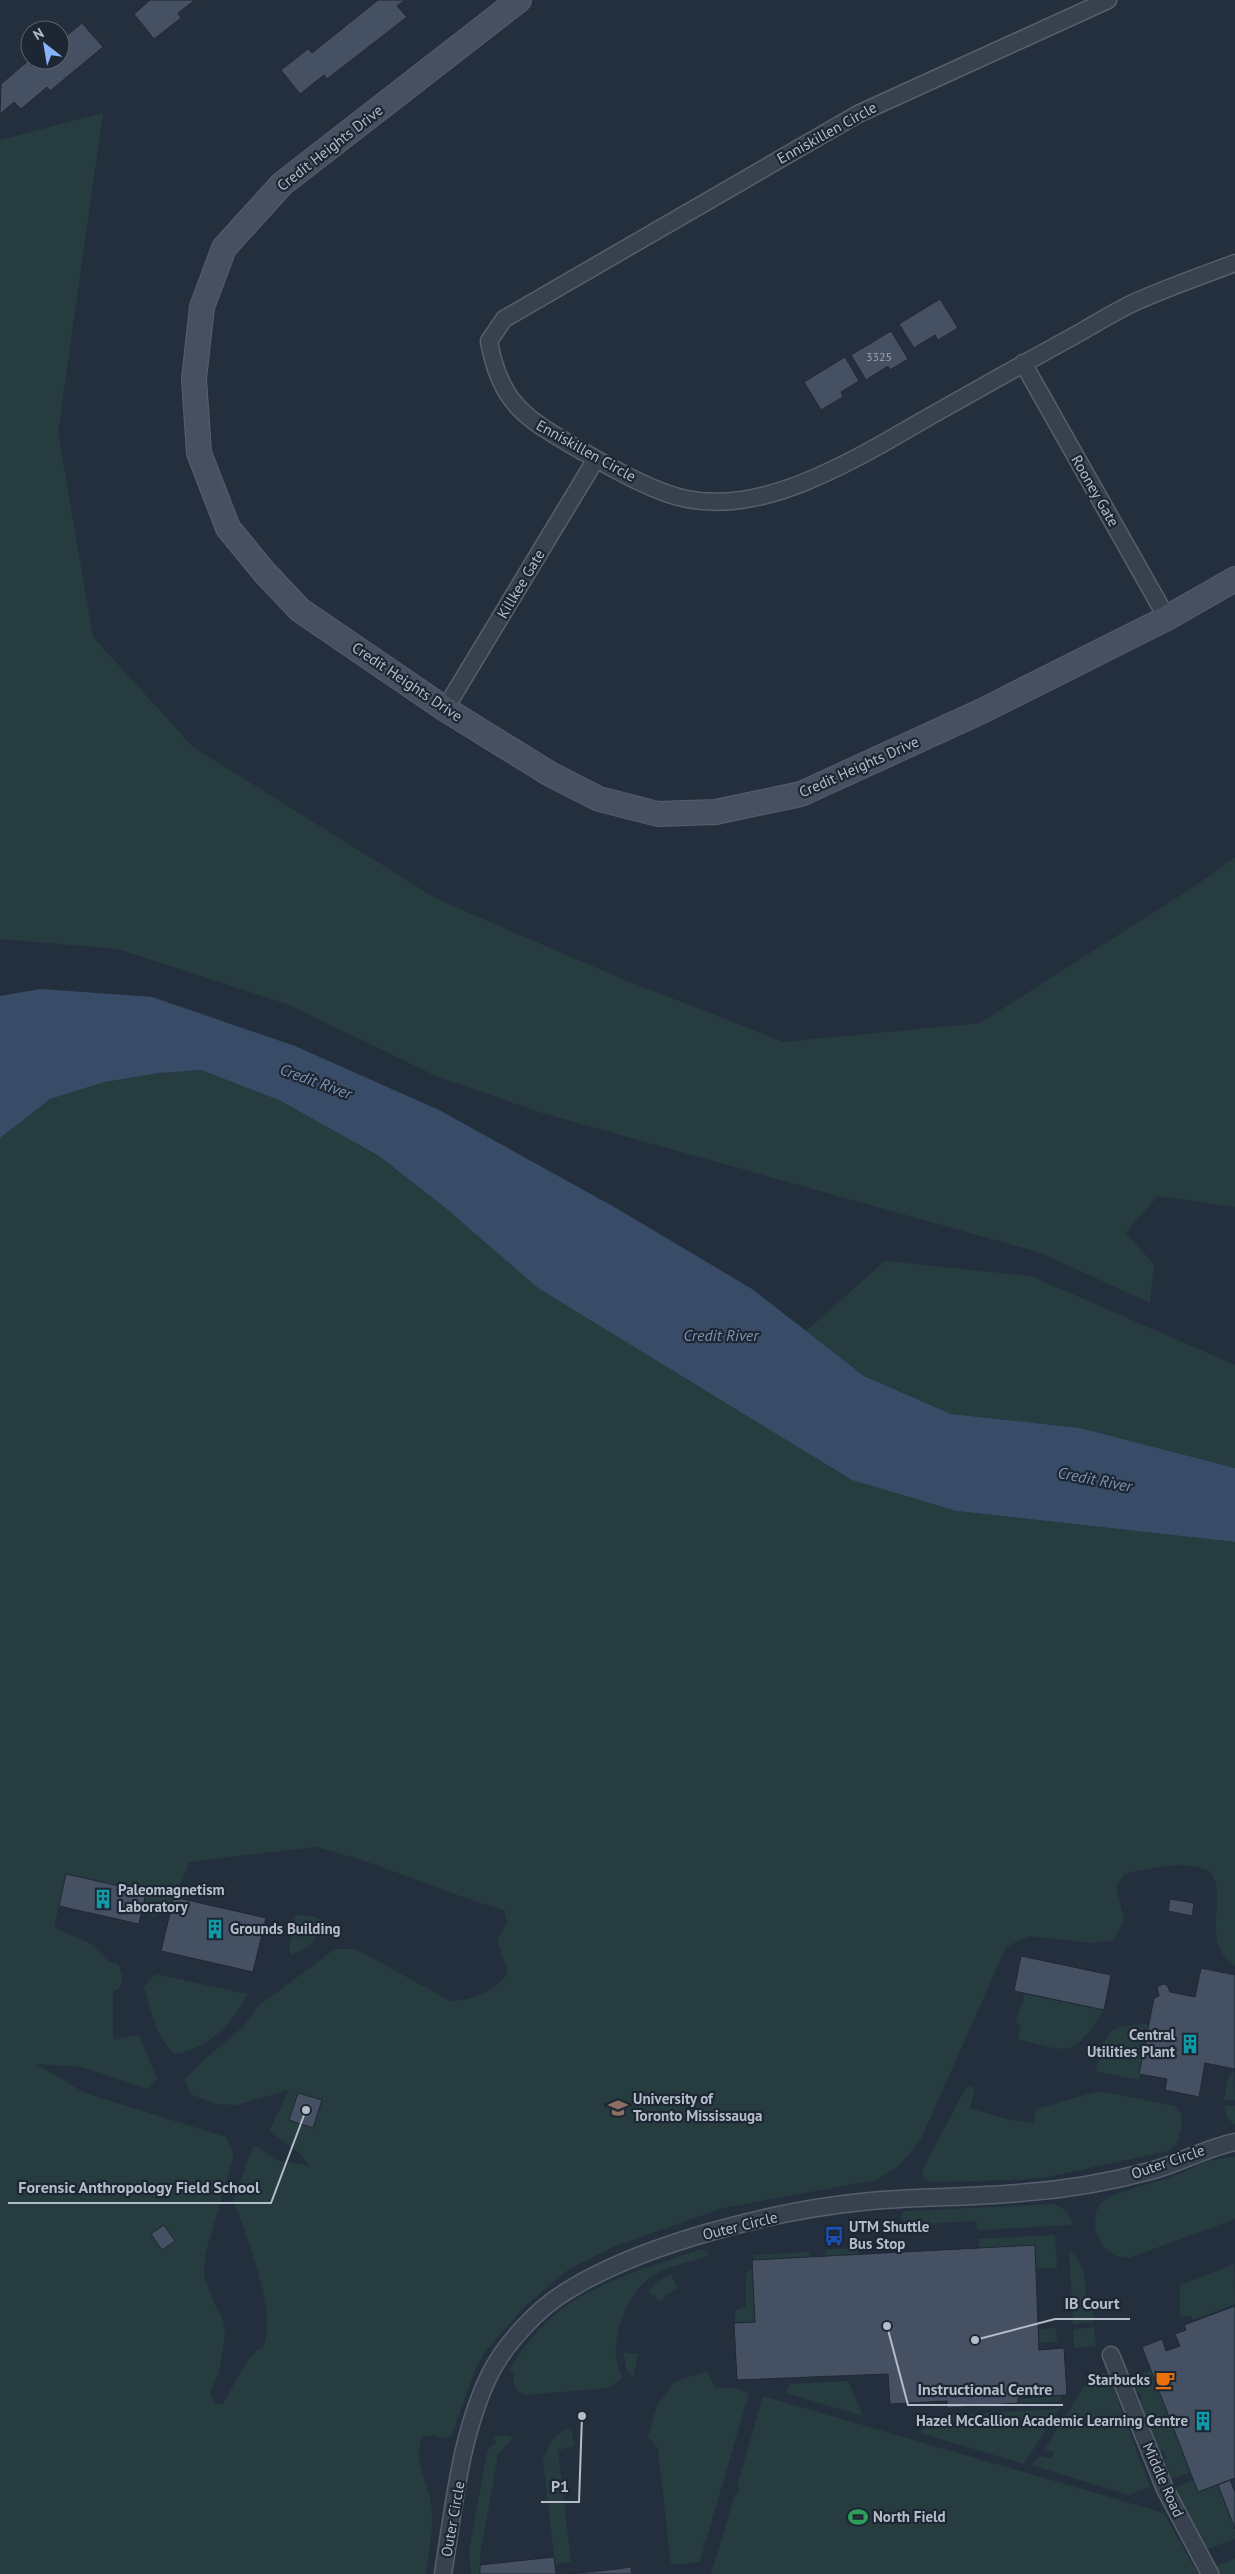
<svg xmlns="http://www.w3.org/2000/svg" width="1235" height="2574" font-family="'PT Sans',sans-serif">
  <rect width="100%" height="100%" fill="#242f3e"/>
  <!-- green -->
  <path fill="#263c3f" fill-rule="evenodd" d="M103,113L58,432L93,637L193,747L437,899L620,978L784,1042L980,1023L1195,886L1235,857V1207L1158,1196L1125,1233L1154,1264L1150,1303L1041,1253L542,1113L436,1076L287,1004L118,949L0,939V140Z
    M201,1070L279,1100L379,1156L448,1210L957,1511L1235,1542V1966C1206,1946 1219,1919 1217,1890C1217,1884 1213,1877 1211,1872C1184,1859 1153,1868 1124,1874L1116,1888L1124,1919L1114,1940L1091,1943L1029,1936L1006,1947L920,2141L898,2167L876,2180L723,2208L613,2247L569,2269L525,2306L485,2352L475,2370L452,2435L443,2439L433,2435L422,2437C412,2462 428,2480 431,2504C434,2527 429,2552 426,2574H0V1138C15,1127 35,1106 51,1099C97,1078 151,1073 201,1070ZM315,1847C380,1862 440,1892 504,1910L507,1923L497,1940L508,1972C496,1991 472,2001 450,2001L356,1949H335L257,2007C242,2037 205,2052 185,2080L190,2094L216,2104L237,2105L289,2090L269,2131L299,2153L309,2166L276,2160L259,2148L253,2146L233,2201C246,2233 280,2318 262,2349H258C242,2364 235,2386 222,2404H214L210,2392L219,2373L225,2336L223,2320L212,2298L204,2275L205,2255L234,2155L226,2137L85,2093L36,2064L82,2067L148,2089L157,2079L139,2035L113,2040V1990H118C124,1981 123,1973 118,1964L109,1962L91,1944L54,1927L67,1874L146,1892L142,1912L153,1917L170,1912C174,1895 184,1880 189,1862Z
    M885,1261L1031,1276L1235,1365V1468L1080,1428L951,1414L864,1376L806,1331Z
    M299,1915L315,1916L323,1922C316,1942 312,1947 291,1955L289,1946L295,1916Z
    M156,1974L247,1994C235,2022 206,2050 175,2054C156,2039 151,2010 144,1987Z
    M1025,1994L1104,2010C1072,2058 1072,2053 1018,2039L1021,2026L1015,2023Z
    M1149,2024L1139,2080L1096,2071C1106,2031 1106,2025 1149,2024Z
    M1234,2069L1235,2100H1224L1228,2077Z
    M967,2086L975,2088L970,2108L1006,2119L1034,2123L1036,2109L1099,2091L1175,2106L1181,2114L1182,2126L1177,2143L1168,2151L1048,2177L1019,2180L930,2182L924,2177L922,2170Z
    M1224,2106H1235V2125L1228,2119Z
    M1235,2156V2219L1129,2258L1116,2256L1104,2248L1095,2230L1096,2211L1102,2202L1112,2195L1177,2175L1207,2161Z
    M1053,2204C1065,2208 1069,2214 1074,2225L977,2230L976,2221L902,2225V2213L905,2211Z
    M1055,2235L1057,2268L1036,2269L1035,2245L979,2248V2239Z
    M858,2248V2254L824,2256L826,2250Z
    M701,2249L706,2251L709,2256C692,2261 673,2265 657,2273C631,2287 614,2327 616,2356C617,2364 620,2372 622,2379L608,2388L526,2395L516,2390L513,2380L515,2374L509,2370C519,2354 530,2338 544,2325C581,2285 650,2267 701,2249Z
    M1069,2251C1088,2264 1085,2283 1086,2304H1093L1094,2322L1073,2324Z
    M809,2252V2257L754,2260V2255Z
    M1234,2264L1235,2304L1193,2320L1191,2316H1180V2285Z
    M752,2269L755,2322L735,2323V2310L746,2307V2273Z
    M671,2275L677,2288L659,2301L648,2291L658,2281Z
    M1094,2327L1096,2346L1074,2348L1073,2329Z
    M1056,2328L1057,2342L1038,2343V2329Z
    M623,2352L638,2354L633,2377L627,2371Z
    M1151,2370L1190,2472L1172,2479L1164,2459L1167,2458L1164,2451L1160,2452L1151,2430L1154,2428L1152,2421L1148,2422L1139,2401L1142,2399L1139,2392L1135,2393L1129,2379Z
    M707,2371L716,2388H734L749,2393L706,2541H704L702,2546L704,2548L700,2562L671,2565L658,2449L648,2436L657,2406L674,2382Z
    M1108,2373L1150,2487L1129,2495L1031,2465L1041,2456L1052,2459L1054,2452L1044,2450L1092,2374Z
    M848,2381L863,2416L786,2393L789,2384Z
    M1061,2395V2401L1018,2403V2398Z
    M763,2396L1164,2513L1198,2574H711L735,2494L738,2495L740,2488L737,2487Z
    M1059,2409L1024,2464L920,2433L926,2424L948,2415Z
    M567,2428L572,2432L574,2446L558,2450L571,2562L555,2564L543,2460L552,2440Z
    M499,2435L513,2437L498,2455L480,2555V2574H471L469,2550L487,2453L489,2448L496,2443L494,2437Z
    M1193,2480L1198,2492L1218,2485L1235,2529V2539L1204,2550L1175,2488Z
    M1235,2559V2574H1217L1213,2567Z"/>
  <!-- water -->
  <path fill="#394c67" d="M41,989L152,997L295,1046L439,1110L616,1208L752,1289L864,1376L951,1414L1080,1428L1235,1468V1542L957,1511L852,1480L538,1288L448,1210L379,1156L279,1100L201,1070L160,1073L104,1082L50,1099L0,1138V996Z"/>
  <!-- building -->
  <path fill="#455162" stroke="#1f2835" d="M150,0H195L178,13L181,18L154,39L134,14Z
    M378,0H405L397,6L407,17L327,79L324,75L300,94L281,70L308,49L312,53Z
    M82,23L103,47L50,91L47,87L21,109L14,102L0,114L1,84L28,61L31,66L37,60H60V41Z
    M940,299L958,328L938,340L935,335L914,348L899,324Z
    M891,331L908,359L890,370L888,366L866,380L851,355Z
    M845,357L859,381L841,392L843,397L821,410L804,382Z
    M66,1874L146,1892L139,1924L59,1906Z
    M174,1897L266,1918L253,1972L161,1951Z
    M1170,1899L1194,1903L1192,1916L1168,1911Z
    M1021,1956L1111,1975L1104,2010L1014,1991Z
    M1201,1968L1235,1975V2069L1205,2063L1199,2097L1165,2090L1167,2079L1139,2074L1154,1998L1159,1996L1157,1987L1163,1984L1167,1985L1170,1992L1195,1997Z
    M298,2093L322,2100L313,2128L289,2120Z
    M164,2225L175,2241L162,2250L151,2234Z
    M1035,2245L1039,2350L1064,2348L1067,2395L1018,2398V2403L947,2408V2401L890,2404L888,2374L737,2380L734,2323L755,2322L752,2260Z
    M1235,2306V2478L1198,2492L1142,2347L1162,2339L1166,2351L1180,2346L1175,2334L1186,2330L1184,2325Z
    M1230,2480L1235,2492V2529L1218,2485Z
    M554,2557L556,2574H480V2565Z
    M631,2567L632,2574H569L617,2569Z"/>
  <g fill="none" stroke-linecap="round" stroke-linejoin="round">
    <defs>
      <path id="street" d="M1108,0L858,114L504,319L489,341C500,405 527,419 580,450C609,466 654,493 687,499C770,516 865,453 934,414C980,388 1026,362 1072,337C1092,326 1112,313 1133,303C1166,288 1201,276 1235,263
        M1023,363L1167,618
        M445,709L596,459
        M1111,2355L1165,2489L1210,2574
        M443,2574C454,2507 460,2434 491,2372C507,2342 537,2309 567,2291C642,2244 773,2211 861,2202C914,2196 966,2198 1019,2193C1064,2190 1110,2182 1154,2170C1182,2162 1206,2148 1235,2142"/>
      <path id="secondary" d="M519,0L282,184L224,248L202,307L194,379L199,453L228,528L265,573L300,610L445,709L550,774L599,799L658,814L716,812L801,794L982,711L1167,618L1235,579"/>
    </defs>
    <!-- street casing -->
    <use href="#street" stroke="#565f6c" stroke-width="19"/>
    <!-- secondary casing -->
    <use href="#secondary" stroke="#565f6c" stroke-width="26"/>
    <!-- street -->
    <use href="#street" stroke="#38414e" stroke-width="16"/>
    <!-- secondary -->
    <use href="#secondary" stroke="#465061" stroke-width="24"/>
  </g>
  <!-- icons -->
  <defs>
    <symbol id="building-bare" viewBox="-9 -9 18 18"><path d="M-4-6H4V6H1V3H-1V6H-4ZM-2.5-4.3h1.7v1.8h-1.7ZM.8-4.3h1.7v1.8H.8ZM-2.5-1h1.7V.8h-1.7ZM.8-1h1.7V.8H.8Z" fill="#0f9aa8" stroke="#1d2633" stroke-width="2.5" paint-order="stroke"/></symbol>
    <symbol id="university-bare" viewBox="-9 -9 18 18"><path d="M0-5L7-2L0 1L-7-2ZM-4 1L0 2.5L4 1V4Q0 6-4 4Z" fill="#8d6e63" stroke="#1d2633" stroke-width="2.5" paint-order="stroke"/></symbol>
    <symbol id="bus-bare" viewBox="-9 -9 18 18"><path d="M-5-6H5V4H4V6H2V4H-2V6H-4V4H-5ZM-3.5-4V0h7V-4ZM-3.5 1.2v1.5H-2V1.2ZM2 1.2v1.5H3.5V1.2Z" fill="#1a4fb4" stroke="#1d2633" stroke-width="2.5" paint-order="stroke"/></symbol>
    <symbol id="cafe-bare" viewBox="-9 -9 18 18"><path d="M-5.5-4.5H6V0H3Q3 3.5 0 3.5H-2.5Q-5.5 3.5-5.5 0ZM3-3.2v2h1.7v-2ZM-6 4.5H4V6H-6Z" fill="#e8710a" stroke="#1d2633" stroke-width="2.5" paint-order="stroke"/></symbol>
    <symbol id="stadium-bare" viewBox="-9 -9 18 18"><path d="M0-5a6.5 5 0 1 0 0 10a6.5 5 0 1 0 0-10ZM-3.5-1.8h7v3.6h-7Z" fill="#2e9e5b" stroke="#1d2633" stroke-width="2.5" paint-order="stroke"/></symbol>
  </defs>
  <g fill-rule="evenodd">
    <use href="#building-bare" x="89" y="1885" width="28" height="28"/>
    <use href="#building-bare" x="201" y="1915" width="28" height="28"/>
    <use href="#building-bare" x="1176" y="2030" width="28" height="28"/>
    <use href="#university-bare" x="604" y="2094" width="28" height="28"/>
    <use href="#bus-bare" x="820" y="2222" width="28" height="28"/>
    <use href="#cafe-bare" x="1151" y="2366" width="28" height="28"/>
    <use href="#building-bare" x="1189" y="2407" width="28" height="28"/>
    <use href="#stadium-bare" x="844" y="2503" width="28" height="28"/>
  </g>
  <g text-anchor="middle" stroke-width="4.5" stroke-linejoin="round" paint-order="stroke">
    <!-- number labels -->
    <g font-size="12" fill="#98a1af">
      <text x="879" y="361">3325</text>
    </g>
    <!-- street labels -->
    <g font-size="15" fill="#b4bcc9" stroke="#1d2633">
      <text transform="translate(827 133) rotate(-29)" y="5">Enniskillen Circle</text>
      <text transform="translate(330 148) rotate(-38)" y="5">Credit Heights Drive</text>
      <text transform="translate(586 451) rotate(29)" y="5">Enniskillen Circle</text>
      <text transform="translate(1095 491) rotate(60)" y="5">Rooney Gate</text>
      <text transform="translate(521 584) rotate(-59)" y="5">Killkee Gate</text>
      <text transform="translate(407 682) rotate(34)" y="5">Credit Heights Drive</text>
      <text transform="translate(859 767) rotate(-24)" y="5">Credit Heights Drive</text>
      <text transform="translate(1168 2162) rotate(-19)" y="5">Outer Circle</text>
      <text transform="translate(740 2226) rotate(-14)" y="5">Outer Circle</text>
      <text transform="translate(1163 2480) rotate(66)" y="5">Middle Road</text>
      <text transform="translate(453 2519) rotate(-80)" y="5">Outer Circle</text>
    </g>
    <!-- poi labels -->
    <g font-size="15" font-weight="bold" fill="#b4bcc9" stroke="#1d2633" text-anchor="start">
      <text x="118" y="1895">Paleomagnetism<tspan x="118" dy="17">Laboratory</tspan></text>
      <text x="230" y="1934">Grounds Building</text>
      <text x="1175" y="2040" text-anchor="end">Central<tspan x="1175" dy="17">Utilities Plant</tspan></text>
      <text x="633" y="2104">University of<tspan x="633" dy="17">Toronto Mississauga</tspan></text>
      <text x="849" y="2232">UTM Shuttle<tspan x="849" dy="17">Bus Stop</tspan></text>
      <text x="1150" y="2385" text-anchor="end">Starbucks</text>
      <text x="1188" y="2426" text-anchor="end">Hazel McCallion Academic Learning Centre</text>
      <text x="873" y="2522">North Field</text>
    </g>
    <!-- water labels -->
    <g font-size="16" font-style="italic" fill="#7c92b1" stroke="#1d2633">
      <text transform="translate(316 1081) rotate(20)" y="6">Credit River</text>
      <text x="721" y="1341">Credit River</text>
      <text transform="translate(1095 1479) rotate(11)" y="6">Credit River</text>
    </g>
  </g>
  <!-- callouts -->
  <path fill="none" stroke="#b4bcc9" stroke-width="2" d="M306 2110L271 2203H8M975 2340L1055 2319H1130M887 2326L908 2405H1063M582 2416L579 2502H541"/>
  <g fill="#b4bcc9" stroke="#1d2633" stroke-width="2">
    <circle cx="306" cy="2110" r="5"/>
    <circle cx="975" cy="2340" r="5"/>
    <circle cx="887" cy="2326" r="5"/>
    <circle cx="582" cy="2416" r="5"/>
  </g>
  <g font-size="16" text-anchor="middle" font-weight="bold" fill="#b4bcc9" stroke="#1d2633" stroke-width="4.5" stroke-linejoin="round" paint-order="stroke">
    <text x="139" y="2193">Forensic Anthropology Field School</text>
    <text x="1092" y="2309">IB Court</text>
    <text x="985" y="2395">Instructional Centre</text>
    <text x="560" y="2492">P1</text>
  </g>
  <!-- north arrow -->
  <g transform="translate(45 45) rotate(329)"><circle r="24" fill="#1d2633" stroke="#59626f"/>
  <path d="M0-4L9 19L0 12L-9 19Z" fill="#8ab4f8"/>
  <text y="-8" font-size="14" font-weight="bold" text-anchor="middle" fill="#b4bcc9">N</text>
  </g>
</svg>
